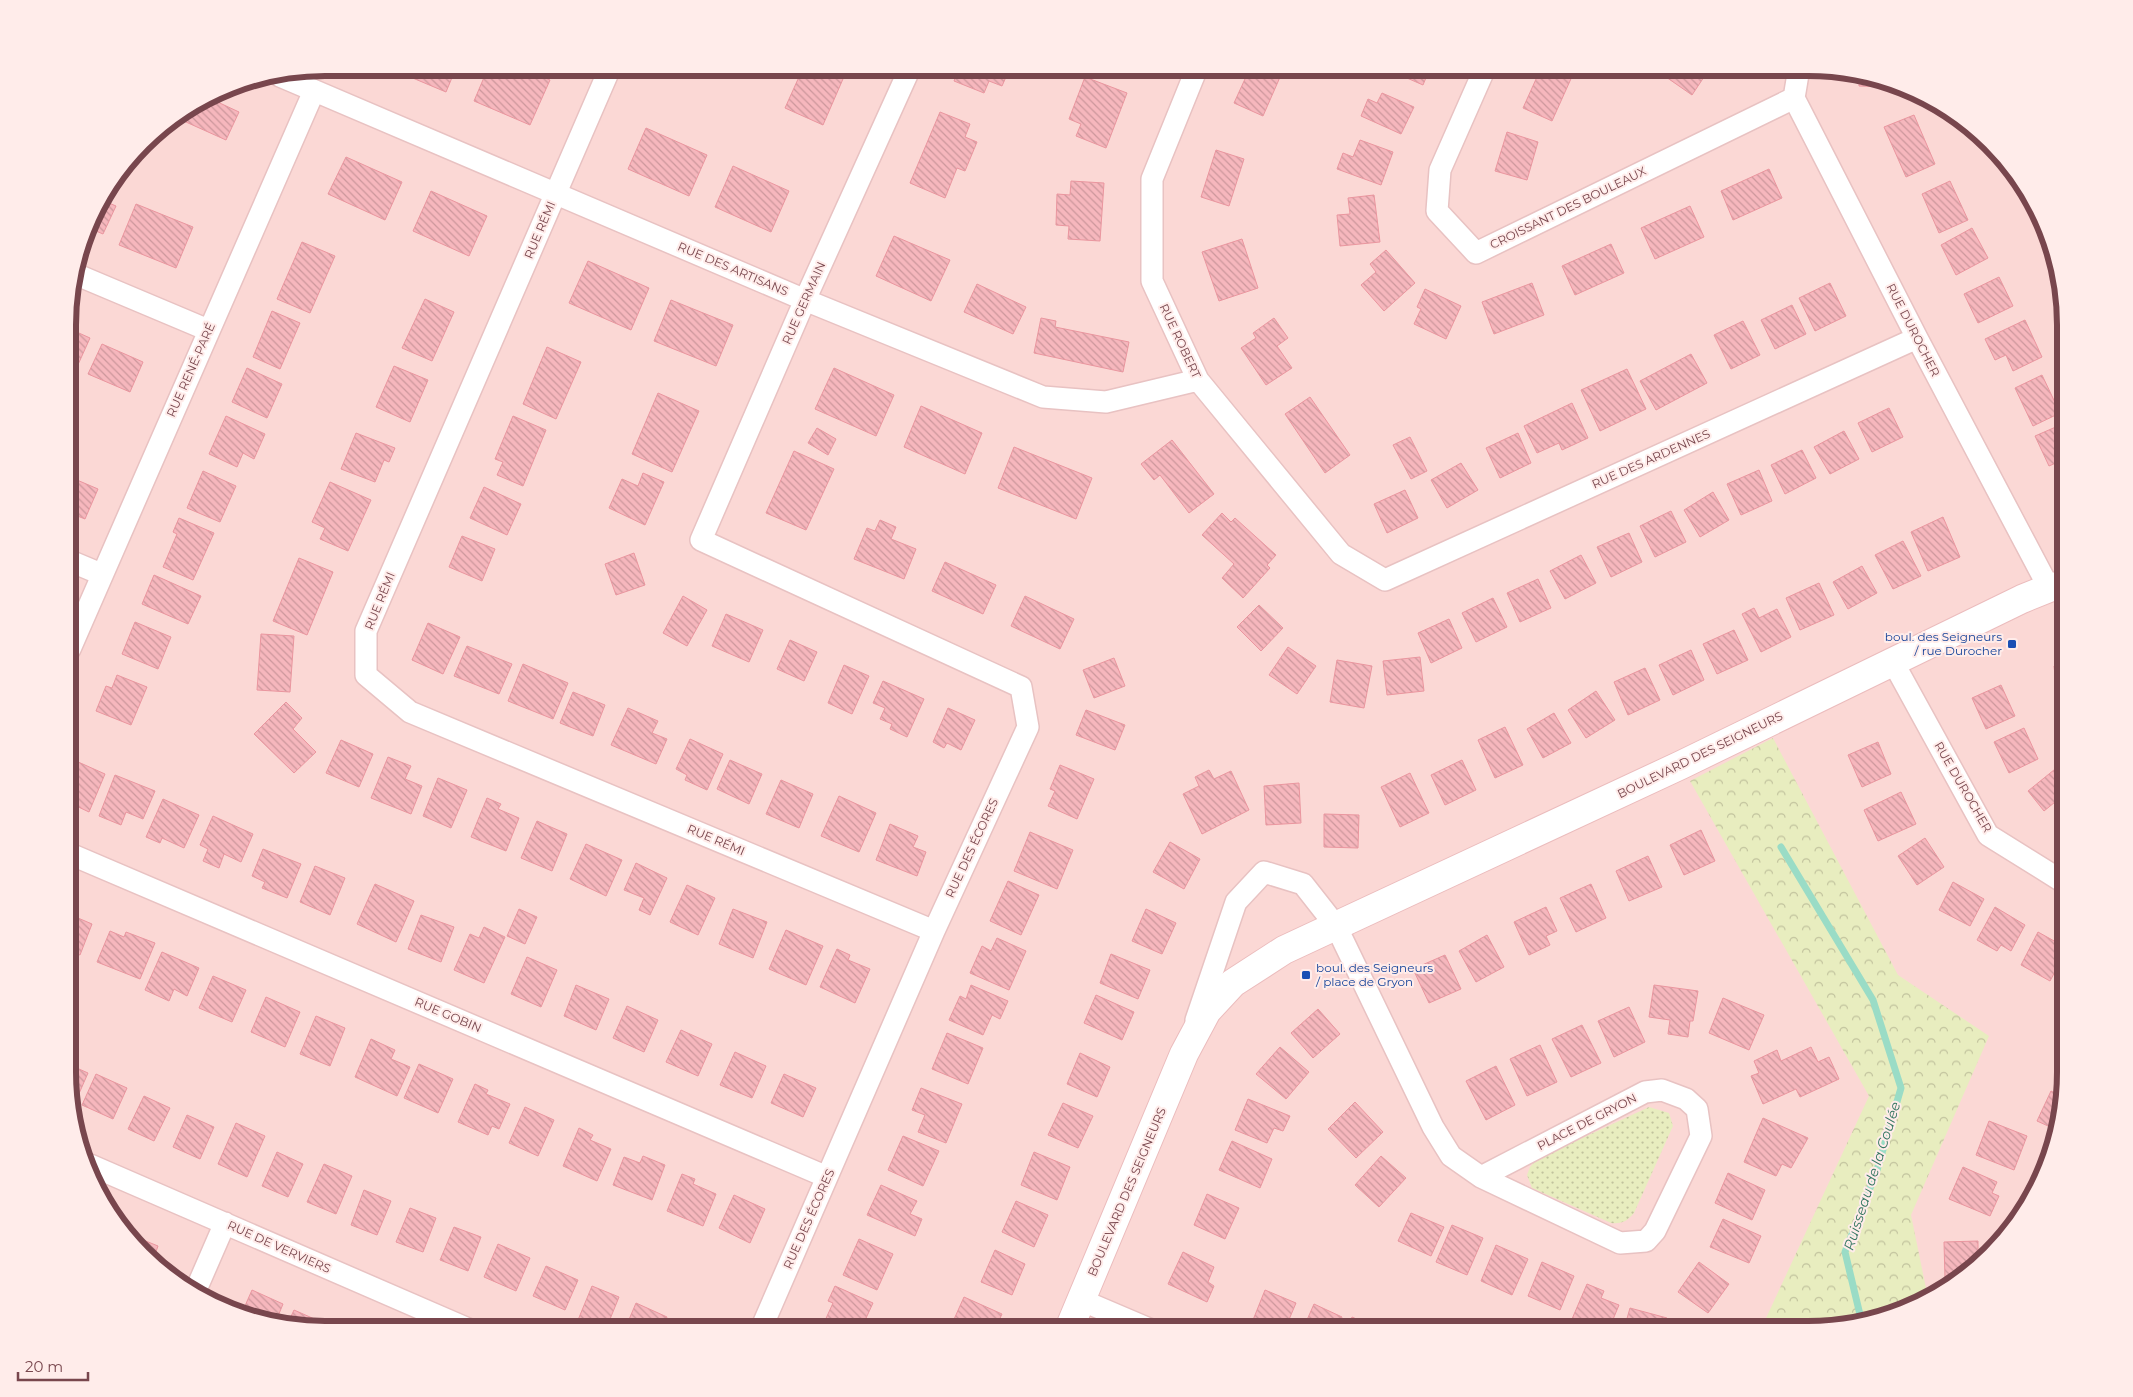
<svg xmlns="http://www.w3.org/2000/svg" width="2133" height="1397" font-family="Montserrat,sans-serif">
  <defs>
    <pattern id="grass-dots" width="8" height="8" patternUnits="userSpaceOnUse" patternTransform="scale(1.25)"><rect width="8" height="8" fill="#e8edbf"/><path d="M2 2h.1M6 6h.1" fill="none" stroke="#c1c29d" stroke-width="1.8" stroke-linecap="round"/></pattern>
    <pattern id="park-crowns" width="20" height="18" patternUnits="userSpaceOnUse" patternTransform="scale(1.25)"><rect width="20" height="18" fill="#e8edbf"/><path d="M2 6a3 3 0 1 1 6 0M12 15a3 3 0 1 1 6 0" fill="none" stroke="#c1c29d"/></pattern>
    <pattern id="building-back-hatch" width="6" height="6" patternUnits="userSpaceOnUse" patternTransform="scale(1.25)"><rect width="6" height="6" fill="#f6b7bd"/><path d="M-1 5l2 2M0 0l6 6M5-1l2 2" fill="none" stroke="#cc979c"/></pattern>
  </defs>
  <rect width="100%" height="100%" fill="#fee5e2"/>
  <!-- residential -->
  <path fill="#fbd8d5" d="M325,68H1808L1890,81L1951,111L2001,155L2031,197L2057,258L2065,309V1088L2052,1154L2022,1215L1978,1265L1936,1295L1875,1321L1824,1329H325L243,1316L182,1286L132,1242L102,1201L70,1105V292L94,211L155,132L227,87Z"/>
  <!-- grass -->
  <path fill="url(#grass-dots)" d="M1649,1107L1669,1113L1673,1126L1634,1213C1627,1221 1623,1224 1611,1223L1532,1188L1527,1175L1530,1167L1537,1159Z"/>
  <!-- park -->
  <path fill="url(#park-crowns)" d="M1773,738L1898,975L1989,1036L1911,1215L1928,1298L1875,1321L1824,1329H1761L1869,1096L1690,781Z"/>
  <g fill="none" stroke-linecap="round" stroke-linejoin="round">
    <!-- stream -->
    <path stroke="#9adcc6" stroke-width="7" d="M1781,847L1873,1000L1901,1088L1877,1170L1845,1252L1862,1323"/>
  </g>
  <!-- building -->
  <path fill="url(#building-back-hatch)" stroke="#ea969f" d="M398,68H456L446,92L396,71Z
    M488,68H509L528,76L530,71L550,80L530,125L474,101Z
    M693,68H714L711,75Z
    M803,68H836L846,72L823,125L785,108Z
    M959,68H1010L1002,86L989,81L984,93L954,81Z
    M1250,68H1284L1263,116L1234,103Z
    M1384,68H1430L1423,85Z
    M1541,68H1563L1574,72L1552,121L1523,108Z
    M1672,68H1710L1692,95L1666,77Z
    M1859,76L1890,81L1892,87L1859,86Z
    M1085,77L1127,93L1106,148L1076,136L1081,124L1069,119Z
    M1382,93L1414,107L1401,134L1361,116L1368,99L1377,103Z
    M209,98L239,112L226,140L177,118Z
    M940,112L970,124L965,137L977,142L965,171L957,168L945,198L910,183Z
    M1914,115L1935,164L1906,177L1884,127Z
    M646,128L707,155L689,196L628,169Z
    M1507,132L1538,142L1527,180L1495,171Z
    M1360,140L1393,152L1381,185L1337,169L1343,153L1353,157Z
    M1216,150L1244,159L1229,206L1201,197Z
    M346,157L402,182L385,220L328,194Z
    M733,166L789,191L771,232L715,207Z
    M1769,169L1782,198L1733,220L1721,191Z
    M1071,181L1104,183L1100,241L1068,239L1069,226L1056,225L1057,194L1070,195Z
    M1950,181L1968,220L1939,233L1922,194Z
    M431,191L487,216L469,256L413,231Z
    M1374,195L1380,242L1340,246L1337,215L1350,214L1348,198Z
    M102,200L116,206L103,234L89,228L94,211Z
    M136,204L193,227L176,268L119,245Z
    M1690,206L1704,237L1655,259L1641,228Z
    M1972,228L1988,258L1956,275L1941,245Z
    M894,236L950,260L931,301L876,276Z
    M1242,239L1258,288L1219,301L1202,252Z
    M302,242L335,256L310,313L277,299Z
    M1611,244L1624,273L1575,295L1562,266Z
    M1386,250L1415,283L1384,311L1361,285L1376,272L1370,264Z
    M588,261L649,288L631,330L569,303Z
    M1999,277L2013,306L1978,323L1964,294Z
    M1532,283L1544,315L1494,334L1482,302Z
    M1830,283L1846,316L1815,331L1799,298Z
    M977,284L1026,307L1013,334L964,312Z
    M1425,289L1461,306L1446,339L1414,324L1421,309L1417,307Z
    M425,299L454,312L432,361L402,348Z
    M671,300L733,325L716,366L654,341Z
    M1792,305L1806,334L1775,349L1761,320Z
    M272,311L300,323L280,369L253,357Z
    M1041,318L1056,321L1055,327L1129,342L1123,372L1034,353Z
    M1274,318L1288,338L1277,346L1292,368L1266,385L1241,348L1256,338L1253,333Z
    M2025,320L2042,357L2013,371L2006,355L1995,360L1985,339Z
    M1743,321L1760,355L1731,369L1714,335Z
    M70,329L90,338L72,378L70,377Z
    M102,344L143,362L130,392L88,374Z
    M547,347L581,362L556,419L523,404Z
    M1691,354L1707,383L1656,410L1640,381Z
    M394,366L428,380L410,422L376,407Z
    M247,368L282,384L267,418L232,402Z
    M834,368L894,395L876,436L815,409Z
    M1627,369L1646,409L1600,431L1581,390Z
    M2042,375L2060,413L2033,426L2015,388Z
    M658,393L699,411L672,472L632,454Z
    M1310,397L1350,455L1325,473L1285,414Z
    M1572,403L1588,438L1562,450L1559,443L1537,453L1524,426Z
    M921,406L982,433L965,474L904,447Z
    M1889,408L1903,437L1872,452L1858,423Z
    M226,416L265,434L254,459L243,453L237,467L209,454Z
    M513,416L546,430L523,486L497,475L503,462L495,459Z
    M2065,423V459L2049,466L2035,436Z
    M817,428L836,439L828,455L808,443Z
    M1844,431L1859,459L1830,474L1814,447Z
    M356,433L395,448L389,462L384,460L375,482L341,469Z
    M1518,433L1531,463L1500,478L1486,448Z
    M1410,437L1427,471L1411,479L1393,445Z
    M1172,440L1214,494L1189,513L1160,475L1154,480L1141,464Z
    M1014,447L1092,478L1076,519L998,488Z
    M1802,450L1816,478L1785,494L1771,465Z
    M794,451L834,469L806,530L766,513Z
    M1461,463L1478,490L1447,508L1431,480Z
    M1759,470L1772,501L1741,515L1727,484Z
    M203,471L236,486L220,522L187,508Z
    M643,473L664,482L645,525L609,508L622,479L638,486Z
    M70,477L98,489L85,519L70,513Z
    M330,482L371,500L348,551L320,539L325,528L312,522Z
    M484,487L521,504L507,535L470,518Z
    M1405,490L1418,518L1387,533L1374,504Z
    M1713,492L1729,520L1700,537L1684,510Z
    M1671,511L1686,542L1655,557L1640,526Z
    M1222,513L1231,522L1235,518L1276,555L1267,565L1270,568L1243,598L1222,578L1234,564L1202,535Z
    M1943,517L1960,557L1928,571L1911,532Z
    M179,518L214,533L193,580L163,567L177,534L173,532Z
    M880,520L896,527L891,539L916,549L904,579L854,559L867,528L875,531Z
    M1629,533L1642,562L1611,577L1597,547Z
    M462,536L495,549L482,581L449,567Z
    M1903,541L1921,576L1893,589L1875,555Z
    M634,553L645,585L616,595L605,564Z
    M1581,555L1596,583L1565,599L1550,571Z
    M299,558L333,572L307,635L273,621Z
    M945,562L996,585L983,614L932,591Z
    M1862,566L1877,593L1848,609L1833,582Z
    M154,575L201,596L188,624L142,604Z
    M1538,579L1551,608L1520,622L1507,593Z
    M1819,583L1834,615L1800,630L1786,598Z
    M683,596L707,610L687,646L663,633Z
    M1025,596L1074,619L1060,649L1011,626Z
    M1493,598L1507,627L1476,642L1462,613Z
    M1259,605L1283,628L1261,651L1237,627Z
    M1754,608L1759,618L1777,609L1791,637L1761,652L1742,614Z
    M726,614L763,630L749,662L712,646Z
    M1449,619L1462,648L1431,663L1418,633Z
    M135,622L171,637L158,669L122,654Z
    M428,623L460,637L443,674L412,660Z
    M1734,630L1748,660L1717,674L1703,644Z
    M261,634L294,636L290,692L257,690Z
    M790,640L817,652L804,681L777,669Z
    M467,646L512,664L499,694L454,676Z
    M1288,647L1316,666L1297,694L1269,675Z
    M1691,650L1704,680L1673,695L1659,665Z
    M1420,657L1424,691L1387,695L1383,661Z
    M1114,658L1125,686L1094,698L1083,670Z
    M1337,660L1372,666L1364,708L1330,702Z
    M523,664L568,683L553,719L508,701Z
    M844,665L869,676L852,714L828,703Z
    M2065,665V692L2057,693L2054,666Z
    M1645,668L1660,700L1628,715L1614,682Z
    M117,675L147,687L131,725L96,711L106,686L112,688Z
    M883,681L924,699L907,737L890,729L892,724L880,719L885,708L873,703Z
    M2001,685L2015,716L1986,729L1972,698Z
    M1596,691L1615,720L1586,738L1568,710Z
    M573,692L605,705L593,736L560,723Z
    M286,702L302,718L293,729L316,752L294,773L254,734Z
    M628,708L658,721L652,733L667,739L656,764L611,745Z
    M948,708L975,720L961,750L947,743L944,748L933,742Z
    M1086,710L1125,725L1115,750L1076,735Z
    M1554,713L1571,743L1543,758L1527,729Z
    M1505,727L1523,765L1495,778L1478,740Z
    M2024,728L2038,759L2009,773L1994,742Z
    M690,739L723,754L707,790L685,780L687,775L676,769Z
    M341,740L373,754L359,787L326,773Z
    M1878,742L1891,774L1862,787L1848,755Z
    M388,757L411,766L405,779L422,786L411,814L371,798Z
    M730,760L762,774L749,804L717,789Z
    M1462,760L1476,790L1445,805L1431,775Z
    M76,761L105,774L89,812L70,803V774Z
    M2065,761V794L2044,811L2028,791Z
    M1060,765L1094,779L1077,819L1048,806L1055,791L1050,789Z
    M1209,770L1214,779L1231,771L1249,810L1202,834L1183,794L1199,786L1195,777Z
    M1410,773L1429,813L1400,827L1381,787Z
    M115,775L155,791L143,819L126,812L121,825L99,816Z
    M438,778L467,790L451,828L423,816Z
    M781,780L813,794L799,828L766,814Z
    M1299,783L1301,823L1266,825L1264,786Z
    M1901,792L1916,824L1878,841L1864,810Z
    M839,796L876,813L859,852L821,836Z
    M487,798L501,804L498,809L519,818L506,851L471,837Z
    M163,799L199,815L184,848L162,838L160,843L146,837Z
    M1324,814L1359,815L1358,848L1324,847Z
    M213,816L253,834L241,862L224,854L219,868L203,861L208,849L200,845Z
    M537,821L567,834L552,871L521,858Z
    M890,824L918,836L913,847L926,852L917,876L876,860Z
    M1701,830L1715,861L1684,875L1670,845Z
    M1030,832L1073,850L1057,889L1014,871Z
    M1925,838L1944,867L1917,885L1898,856Z
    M1170,842L1200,859L1184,889L1153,872Z
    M586,844L622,860L606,896L570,879Z
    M263,849L301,864L287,898L262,888L265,882L252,876Z
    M1648,856L1662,887L1629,901L1616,871Z
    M636,863L667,878L650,915L639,910L644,898L624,890Z
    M315,866L345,878L330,915L300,902Z
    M1008,881L1039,895L1021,935L990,921Z
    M1953,882L1984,899L1970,926L1939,910Z
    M375,884L414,901L396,942L357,924Z
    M1591,884L1606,918L1576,932L1560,898Z
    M687,885L715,898L698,935L670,922Z
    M1546,907L1557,931L1546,936L1550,945L1529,955L1514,922Z
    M1995,907L2025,925L2011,951L2001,945L1997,951L1977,940Z
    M70,909L73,910L71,915L92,924L80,955L70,951Z
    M519,909L537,917L525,944L507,936Z
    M733,909L767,922L753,958L719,944Z
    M1146,909L1176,923L1162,954L1132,941Z
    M421,915L454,927L441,962L408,949Z
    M484,927L505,937L484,983L454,970L470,934L479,938Z
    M786,930L823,946L806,985L769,969Z
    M110,931L124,937L126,932L155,943L140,979L97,962Z
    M2038,932L2065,947V953L2050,981L2021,965Z
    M1487,935L1504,967L1476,982L1459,951Z
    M997,938L1026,951L1009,990L970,973L982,946L991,951Z
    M837,949L850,955L848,960L870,969L855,1003L820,987Z
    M162,952L199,968L187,996L174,989L169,1001L145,990Z
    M1111,954L1150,970L1138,999L1100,983Z
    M1445,955L1461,989L1429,1003L1413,969Z
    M527,957L557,970L541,1007L511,994Z
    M213,976L246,990L232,1022L199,1008Z
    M576,985L609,999L596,1030L564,1016Z
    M971,985L1008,1001L1000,1019L992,1015L983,1035L949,1020L960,996L966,999Z
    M1654,985L1698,991L1693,1021H1690L1688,1037L1668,1034L1670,1020L1649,1017Z
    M1096,995L1134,1012L1122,1040L1084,1023Z
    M266,997L300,1012L285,1047L251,1032Z
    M1723,998L1764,1015L1749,1050L1709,1033Z
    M627,1006L658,1020L644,1052L613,1038Z
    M1629,1007L1645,1042L1614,1057L1598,1021Z
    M1318,1009L1340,1034L1313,1058L1291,1033Z
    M316,1016L345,1028L330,1066L300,1054Z
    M1582,1025L1601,1063L1571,1077L1552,1039Z
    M681,1030L712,1044L698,1076L666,1062Z
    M947,1033L983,1048L968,1084L932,1069Z
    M371,1039L395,1050L391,1059L410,1067L397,1096L355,1077Z
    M1540,1045L1557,1082L1527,1096L1510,1059Z
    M1280,1047L1309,1072L1286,1099L1256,1074Z
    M1811,1047L1818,1062L1829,1057L1839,1079L1800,1097L1796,1089L1763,1104L1751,1076L1759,1073L1754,1061L1777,1050L1781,1061Z
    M735,1052L766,1066L752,1098L720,1085Z
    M1080,1053L1110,1067L1097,1097L1067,1084Z
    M419,1064L453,1079L438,1113L404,1098Z
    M70,1065L88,1073L74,1105L70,1103Z
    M1496,1066L1515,1105L1486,1120L1466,1081Z
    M96,1074L127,1088L113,1119L82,1105Z
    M784,1074L816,1088L803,1117L771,1103Z
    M475,1084L488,1090L486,1094L510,1104L499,1129L492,1126L488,1135L458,1122Z
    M921,1088L962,1104L946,1143L918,1132L925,1115L912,1110Z
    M2051,1091L2063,1097L2057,1130L2037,1121Z
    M144,1096L170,1108L154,1141L128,1129Z
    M1248,1099L1290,1116L1283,1131L1274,1128L1267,1143L1235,1130Z
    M1355,1102L1383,1132L1356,1158L1328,1129Z
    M1063,1103L1093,1116L1078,1148L1048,1135Z
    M525,1107L554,1120L538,1156L509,1143Z
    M187,1115L214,1127L200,1159L173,1147Z
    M1763,1118L1808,1138L1791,1168L1782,1164L1776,1176L1744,1162Z
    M1989,1121L2027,1136L2014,1170L1976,1155Z
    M236,1123L265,1136L247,1177L218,1164Z
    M579,1128L593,1135L590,1140L611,1149L597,1181L563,1166Z
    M903,1136L939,1151L923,1186L888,1170Z
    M1232,1141L1272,1159L1260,1188L1219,1170Z
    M277,1152L303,1164L288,1197L262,1186Z
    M1034,1152L1070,1167L1057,1200L1021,1185Z
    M643,1156L665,1165L652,1200L613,1185L624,1157L640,1163Z
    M1381,1156L1406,1178L1379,1207L1355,1185Z
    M324,1164L352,1176L336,1214L307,1202Z
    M1963,1167L1997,1182L1992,1193L1999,1196L1990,1216L1949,1199Z
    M1728,1173L1765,1190L1752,1220L1715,1203Z
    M682,1174L695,1179L693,1184L716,1194L703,1226L667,1211Z
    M881,1185L917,1201L910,1214L922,1219L915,1236L867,1215Z
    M364,1190L391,1201L377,1235L351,1225Z
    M1207,1194L1239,1208L1225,1239L1194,1225Z
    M734,1195L765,1209L750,1243L719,1228Z
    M1016,1201L1048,1215L1034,1247L1002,1232Z
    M410,1208L436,1218L423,1252L396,1242Z
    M1411,1213L1444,1227L1431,1256L1398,1241Z
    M1723,1219L1761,1236L1749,1263L1710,1247Z
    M1452,1225L1483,1238L1467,1275L1436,1262Z
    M454,1227L481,1237L468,1271L440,1260Z
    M126,1233L158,1246L153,1260L132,1242Z
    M859,1239L893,1254L877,1290L843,1275Z
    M1978,1241V1265L1960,1278L1945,1279L1944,1242Z
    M498,1244L530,1258L516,1291L484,1277Z
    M1496,1245L1528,1259L1512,1295L1481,1281Z
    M995,1250L1025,1264L1012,1295L981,1282Z
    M1183,1252L1214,1267L1208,1282L1214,1286L1207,1302L1168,1284Z
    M1542,1262L1574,1276L1560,1310L1528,1296Z
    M1699,1262L1729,1284L1708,1313L1678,1292Z
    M546,1266L578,1280L565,1310L533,1296Z
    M1587,1284L1604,1291L1601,1298L1619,1305L1609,1329H1596L1572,1319Z
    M592,1286L619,1297L606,1329L578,1320Z
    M835,1286L873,1303L861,1329H832L823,1325L833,1303L828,1301Z
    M252,1290L283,1304L276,1321L241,1315Z
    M1265,1290L1296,1303L1285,1329H1275L1253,1320Z
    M964,1297L1002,1314L995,1329H959L951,1326Z
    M636,1303L667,1317L662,1329H625Z
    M1314,1304L1342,1317L1337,1329H1303Z
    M1630,1308L1667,1318L1664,1329H1624Z
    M294,1310L319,1321L316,1328L288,1323Z
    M1352,1317L1379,1329H1347Z
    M678,1322L697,1329H675Z"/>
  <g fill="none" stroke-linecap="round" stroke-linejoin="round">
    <defs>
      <path id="street" d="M610,68L366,631V675L410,712L934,931
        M1197,68L1152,179V281L1198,380L1341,554L1385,580L1917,338
        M1485,68L1440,170L1437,211L1476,253L1794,98
        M1799,68L1794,98L1917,338L2049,588
        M280,76L805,300L1043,397L1106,402L1198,380
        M75,274L208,330
        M70,561L101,574
        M70,649L314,91
        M1893,662L1988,835L2065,883
        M70,854L827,1177
        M1196,1020L1236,902L1264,872L1303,884L1336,926L1433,1127L1451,1156L1481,1177L1620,1243L1646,1241L1655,1231L1701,1136L1697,1109L1686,1099L1662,1090L1645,1092L1481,1177
        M90,1165L468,1329
        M195,1292L225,1223
        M1081,1300L1149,1329
        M761,1329L934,931L1028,727L1021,687L701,540L805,300L910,68"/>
      <path id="secondary" d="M1069,1329L1184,1054L1207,1011L1233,983L1284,950L1681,765L2022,599L2049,588L2065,584"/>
    </defs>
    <!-- street casing -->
    <use href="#street" stroke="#e8c2c2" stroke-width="24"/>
    <!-- secondary casing -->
    <use href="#secondary" stroke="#ebbcbd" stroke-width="30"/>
    <!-- street -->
    <use href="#street" stroke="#fff" stroke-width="21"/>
    <!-- secondary -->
    <use href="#secondary" stroke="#fff" stroke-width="28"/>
  </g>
  <!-- markers -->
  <g fill="#1a4fb4" stroke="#ffecea" stroke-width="2">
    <rect x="2007" y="639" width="10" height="10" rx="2.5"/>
    <rect x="1301" y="970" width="10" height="10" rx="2.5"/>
  </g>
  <g text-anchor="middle" stroke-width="4" stroke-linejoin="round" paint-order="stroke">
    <!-- street labels -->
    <g font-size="12" fill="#78464d" stroke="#ffecea">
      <text transform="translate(1568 208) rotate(-26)" y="4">CROISSANT DES BOULEAUX</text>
      <text transform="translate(540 230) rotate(-67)" y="4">RUE RÉMI</text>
      <text transform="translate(733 269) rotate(23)" y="4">RUE DES ARTISANS</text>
      <text transform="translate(804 303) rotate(-66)" y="4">RUE GERMAIN</text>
      <text transform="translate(1913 330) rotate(63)" y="4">RUE DUROCHER</text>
      <text transform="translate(1180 341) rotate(65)" y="4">RUE ROBERT</text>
      <text transform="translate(191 370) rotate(-66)" y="4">RUE RENÉ-PARÉ</text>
      <text transform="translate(1651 459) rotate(-24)" y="4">RUE DES ARDENNES</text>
      <text transform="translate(380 601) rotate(-68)" y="4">RUE RÉMI</text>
      <text transform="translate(1700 755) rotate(-26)" y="4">BOULEVARD DES SEIGNEURS</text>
      <text transform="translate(1963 787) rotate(60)" y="4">RUE DUROCHER</text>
      <text transform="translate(716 840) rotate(23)" y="4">RUE RÉMI</text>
      <text transform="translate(972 848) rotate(-65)" y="4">RUE DES ÉCORES</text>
      <text transform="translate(448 1015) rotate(23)" y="4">RUE GOBIN</text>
      <text transform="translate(1587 1122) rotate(-27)" y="4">PLACE DE GRYON</text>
      <text transform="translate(1127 1192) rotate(-67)" y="4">BOULEVARD DES SEIGNEURS</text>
      <text transform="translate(809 1219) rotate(-66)" y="4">RUE DES ÉCORES</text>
      <text transform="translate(279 1247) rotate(24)" y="4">RUE DE VERVIERS</text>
    </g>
    <!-- transit labels -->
    <g font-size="12" fill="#164399" stroke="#ffecea" text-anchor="end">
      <text x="2002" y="641">boul. des Seigneurs<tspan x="2002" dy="14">/ rue Durocher</tspan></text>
      <text x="1316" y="972" text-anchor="start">boul. des Seigneurs<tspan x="1316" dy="14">/ place de Gryon</tspan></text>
    </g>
    <!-- water labels -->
    <g font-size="14" font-style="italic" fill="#357762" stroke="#ffecea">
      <text transform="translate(1872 1176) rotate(-72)" y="5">Ruisseau de la Coulée</text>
    </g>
  </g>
  <!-- crop -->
  <path d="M0 0H2133V1397H0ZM325 76H1808A249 249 0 0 1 2057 325V1072A249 249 0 0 1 1808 1321H325A249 249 0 0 1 76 1072V325A249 249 0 0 1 325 76Z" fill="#ffecea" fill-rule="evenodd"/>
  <path fill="none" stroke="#78464d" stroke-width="6" d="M325 76H1808A249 249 0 0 1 2057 325V1072A249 249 0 0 1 1808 1321H325A249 249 0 0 1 76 1072V325A249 249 0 0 1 325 76Z"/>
  <!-- scale -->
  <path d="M18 1372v8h70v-8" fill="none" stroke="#78464d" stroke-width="2.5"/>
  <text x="25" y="1372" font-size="15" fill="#78464d" stroke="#ffecea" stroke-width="4" paint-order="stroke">20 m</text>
</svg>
